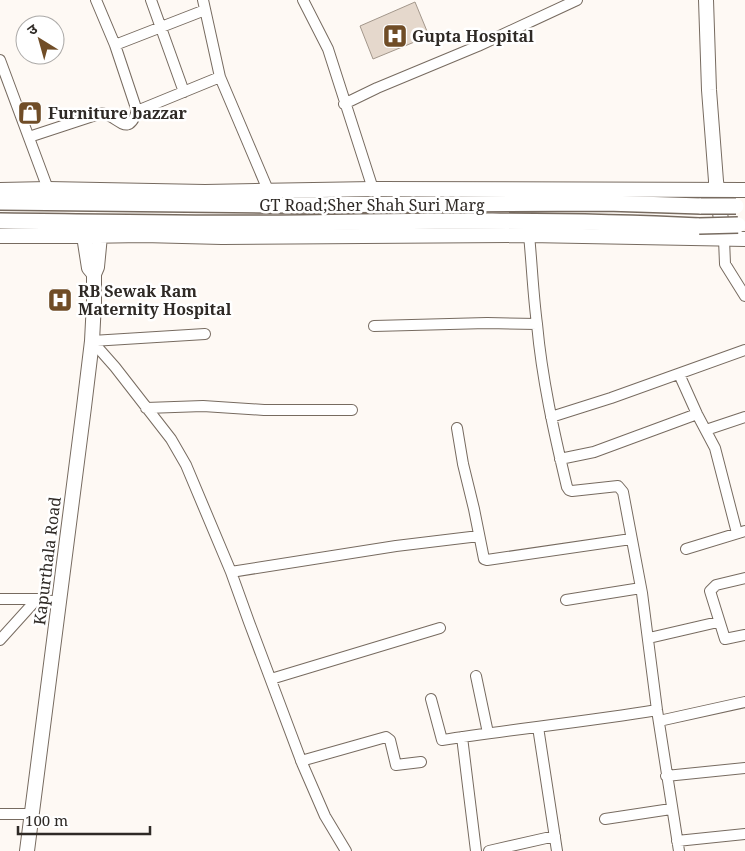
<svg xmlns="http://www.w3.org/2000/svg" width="745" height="851" font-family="'Noto Serif','Noto Sans Devanagari',serif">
  <rect width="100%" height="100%" fill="#fef9f4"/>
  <!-- building -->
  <path fill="#e5d8cc" stroke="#a3978b" d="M415,2L429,36L373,59L360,26Z"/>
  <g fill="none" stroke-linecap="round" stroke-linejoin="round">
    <defs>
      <path id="minor" d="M96,0L115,45L205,10
        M151,0L184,92
        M203,0L220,77L268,190
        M303,0L328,49L373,189
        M115,45L137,111
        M0,60L48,189
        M344,104L377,88L478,46L577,0
        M29,137L102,113C119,117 128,138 137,111L220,77
        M529,235C532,265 533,294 537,324C542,379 554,433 567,487L569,490L572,491L618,486L623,492L642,593L657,710L679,851
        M724,239L725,264L745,296
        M374,326L487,323L537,324
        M92,341L115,367L171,439L186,465L231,572L249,622L302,763L325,816L346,851
        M92,341L205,334
        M679,374L697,414L715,448L737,533
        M146,408L203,406L264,410H352
        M551,417L611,398L745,350
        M457,428L463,464L474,509L484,559L487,560L631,539
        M706,430L745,417
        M560,459L594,452L697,414
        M686,549L745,531
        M231,572L396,546L479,536
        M745,578L716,585L710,591L725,639L745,635
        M0,599H37L59,602
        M566,600L641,588
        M649,638L718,622
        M0,640L37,599
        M476,676L488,733
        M271,679L440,628
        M431,699L442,740C513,729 585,722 657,710
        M659,721L745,702
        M538,727L557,851
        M462,737L476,851
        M301,761L386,737L390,740L396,765L421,762
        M666,776L745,768
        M0,814H32
        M605,819L671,809
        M677,841L745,834
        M489,851L555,836"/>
      <path id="major" d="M706,0L709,90L716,181L723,236
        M0,190L48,189L205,192L373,189L745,190
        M0,236H84L143,235L222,237L529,235L745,239
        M84,236L89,268L94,274
        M27,851L84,407L92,341L94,302V274L97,267L100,236"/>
      <path id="highway" d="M0,202L272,205L606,203L701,206
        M0,221C101,222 202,224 302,223C434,221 567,219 699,226"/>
    </defs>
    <!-- minor casing -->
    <use href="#minor" stroke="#776b60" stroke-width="12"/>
    <!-- major casing -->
    <use href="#major" stroke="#776b60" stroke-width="16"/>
    <!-- highway casing -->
    <use href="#highway" stroke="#776b60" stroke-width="18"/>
    <!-- minor -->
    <use href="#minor" stroke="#fff" stroke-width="10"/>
    <!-- major -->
    <use href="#major" stroke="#fff" stroke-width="14"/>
    <!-- highway -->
    <use href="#highway" stroke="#fff" stroke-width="15"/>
    <defs>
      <path id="highway-bridge" d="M701,206H736
        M699,226L738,225"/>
    </defs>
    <!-- highway-bridge casing -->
    <use href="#highway-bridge" stroke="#776b60" stroke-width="18" stroke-linecap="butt"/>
    <!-- highway-bridge -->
    <use href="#highway-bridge" stroke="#fff" stroke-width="15"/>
  </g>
  <!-- icons -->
  <defs>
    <symbol id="hospital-square" viewBox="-11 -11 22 22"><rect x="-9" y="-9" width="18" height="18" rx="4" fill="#704d27" stroke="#fff"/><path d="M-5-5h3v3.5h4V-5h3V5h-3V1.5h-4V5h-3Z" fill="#fff"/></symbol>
    <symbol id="shop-square" viewBox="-11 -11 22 22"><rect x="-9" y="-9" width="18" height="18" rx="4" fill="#704d27" stroke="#fff"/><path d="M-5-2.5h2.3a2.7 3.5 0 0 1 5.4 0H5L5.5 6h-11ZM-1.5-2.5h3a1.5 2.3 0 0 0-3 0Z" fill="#fff"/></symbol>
  </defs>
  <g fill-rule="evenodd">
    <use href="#hospital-square" x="381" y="22" width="28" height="28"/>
    <use href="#shop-square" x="16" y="99" width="28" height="28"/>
    <use href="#hospital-square" x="46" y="286" width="28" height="28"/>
  </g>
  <g text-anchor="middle" stroke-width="5" stroke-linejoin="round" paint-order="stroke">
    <!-- poi labels -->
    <g font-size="16" font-weight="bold" fill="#2f2a26" stroke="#fff" text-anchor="start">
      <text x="412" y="42">Gupta Hospital</text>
      <text x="48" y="119">Furniture bazzar</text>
      <text x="78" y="297">RB Sewak Ram<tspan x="78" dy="18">Maternity Hospital</tspan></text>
    </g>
    <!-- street labels -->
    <g font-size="16" fill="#2f2a26" stroke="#fff">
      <text x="372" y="211">GT Road;Sher Shah Suri Marg</text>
      <text transform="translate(47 561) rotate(-83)" y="6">Kapurthala Road</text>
    </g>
  </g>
  <!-- north arrow -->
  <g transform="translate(40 40) rotate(323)"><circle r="24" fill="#ffffff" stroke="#acaaa8"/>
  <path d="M0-4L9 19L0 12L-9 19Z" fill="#704d27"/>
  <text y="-8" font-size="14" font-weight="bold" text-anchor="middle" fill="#2f2a26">उ</text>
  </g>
  <!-- scale -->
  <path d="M18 826v8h132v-8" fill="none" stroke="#2f2a26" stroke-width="2.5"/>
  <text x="25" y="826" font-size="15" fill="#2f2a26" stroke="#ffffff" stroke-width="4" paint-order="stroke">100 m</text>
</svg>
